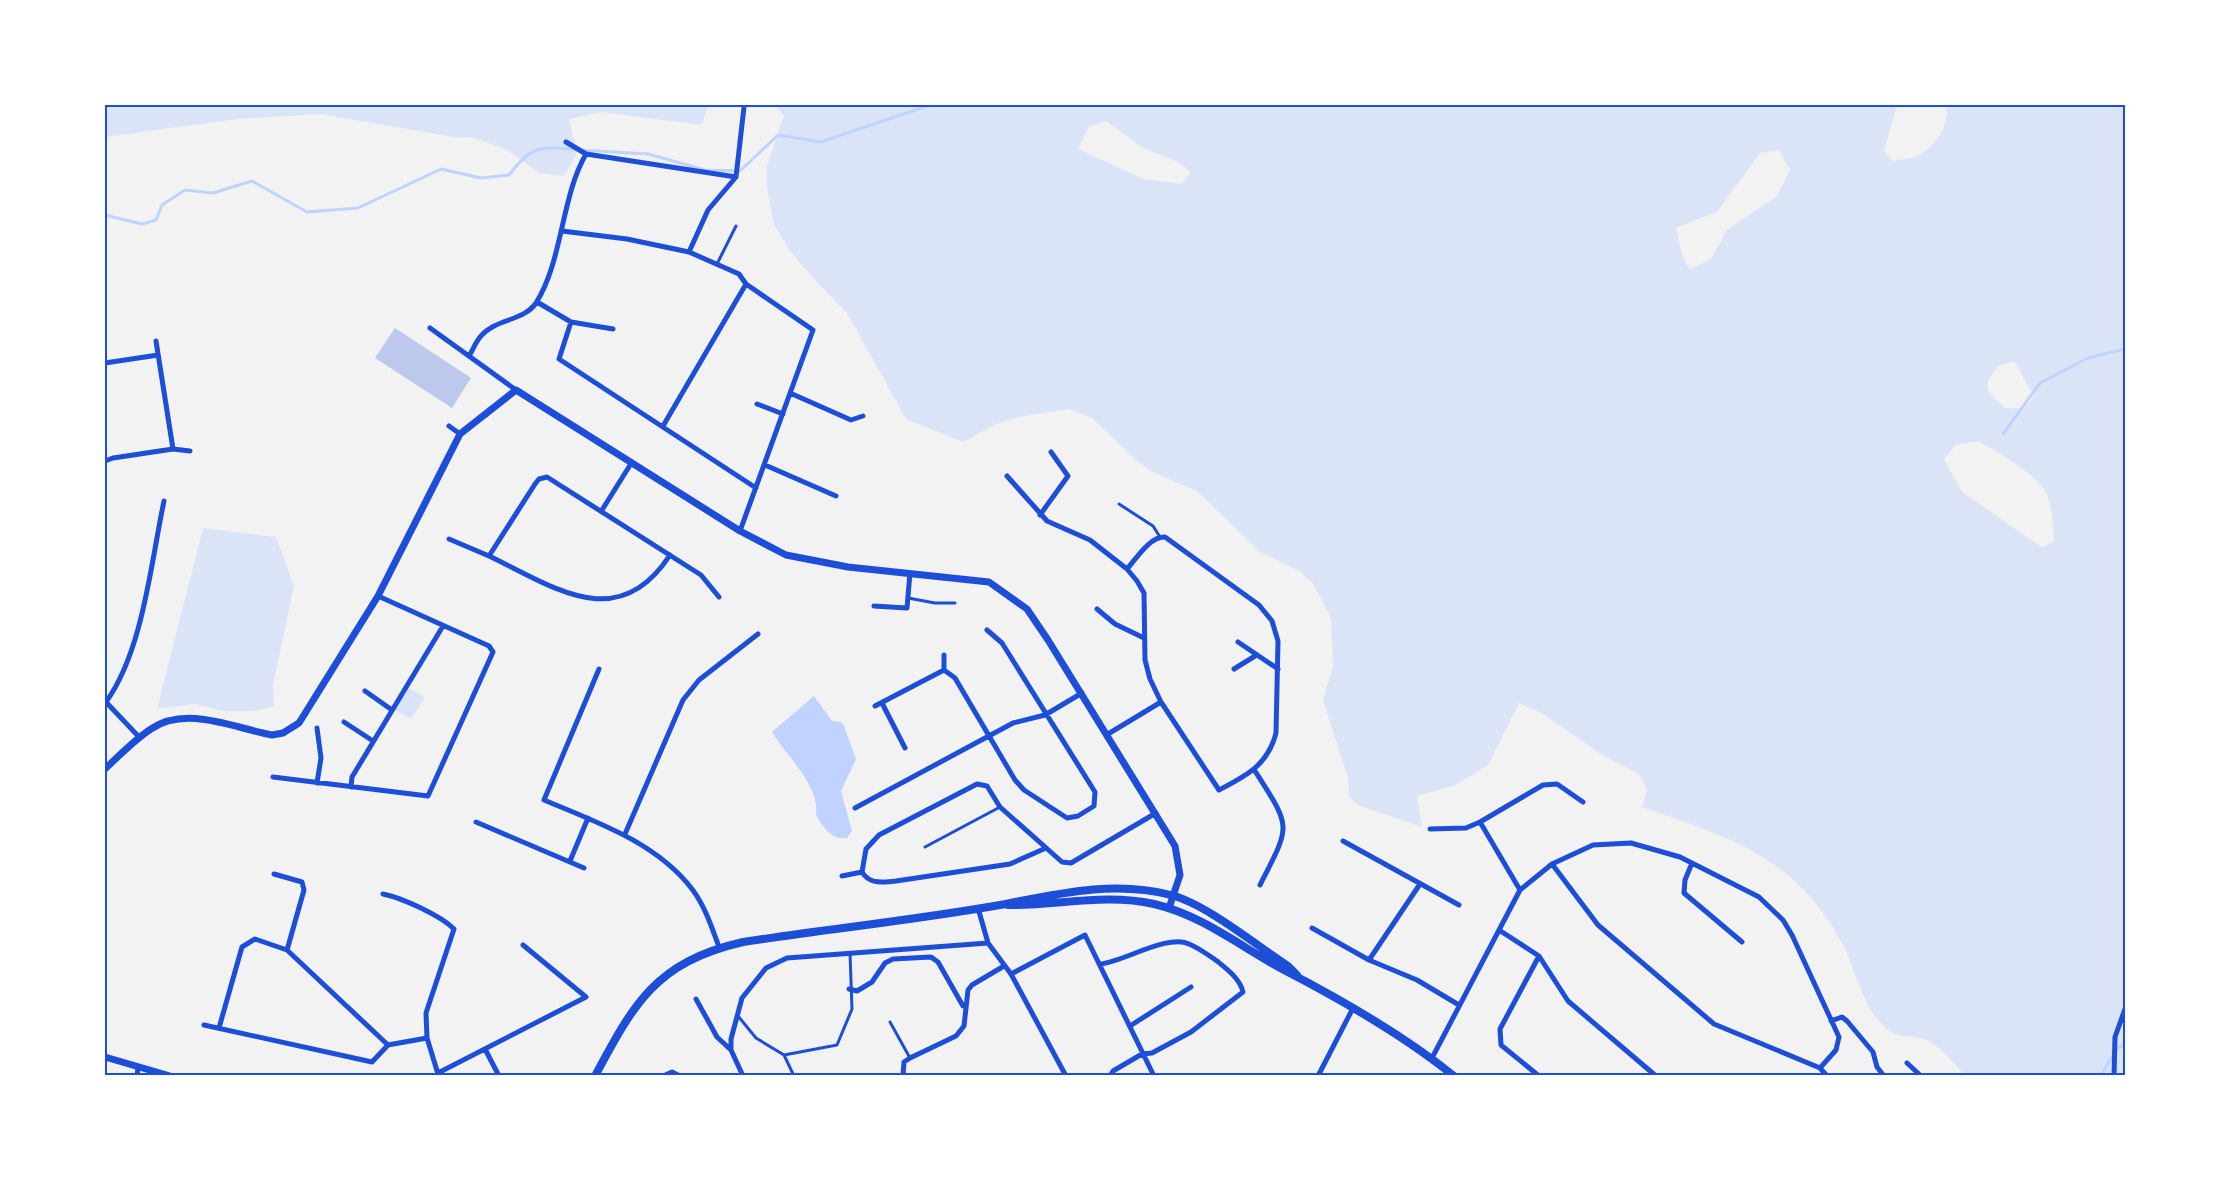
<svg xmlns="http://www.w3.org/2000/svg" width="2230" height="1181" font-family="Cabin,sans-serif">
  <rect width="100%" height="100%" fill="#f2f2f2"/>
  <!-- green -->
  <path fill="#dbe4f7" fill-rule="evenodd" d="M105,105H708L702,125L601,112L569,119L577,153L564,176L539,173L509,151L494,145L474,138L454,137L320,114L238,119L105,137Z
    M774,105H1897L1884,151L1893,161C1900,159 1911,159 1917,156C1936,146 1950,126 1946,105H2125V1076H1967C1955,1066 1944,1050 1930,1042C1909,1030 1898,1045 1878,1020C1859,997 1855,966 1841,941C1794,856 1729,837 1642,807L1647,790L1639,774L1602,755L1543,714L1519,703L1488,765L1456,785L1417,796L1422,827L1358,805L1349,796L1348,778L1323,700L1333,666L1331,618L1313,583L1299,571L1260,552L1197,491L1153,472L1136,460L1092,418L1069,409L1019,417L996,424L963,442L906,419L847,313L814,279L789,250L774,224L767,188V166L784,115ZM1106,121L1143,148L1176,161L1191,172L1182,184L1144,179L1078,149L1089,127ZM1779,150L1790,170L1777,196L1727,230L1711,259L1690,269L1683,258L1676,228L1717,212L1760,153ZM2014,361L2034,396L2024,408H2005L1989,393L1987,382L1998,366ZM1978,441C1996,451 2040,476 2047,495C2053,510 2053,526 2054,542L2042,547L1962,492L1944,459L1956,445Z
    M203,528L276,537L294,586L273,685L274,706L255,711H222L195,704L157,709Z
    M409,688L425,697L411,719L395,710Z"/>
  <!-- water -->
  <path fill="#bfd3fe" d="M814,696L832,721L841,722L844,726L856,759L841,791L852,831L847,838C831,840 823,827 816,815C820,785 787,757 772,732Z"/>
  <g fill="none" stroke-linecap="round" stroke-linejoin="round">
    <!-- stream -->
    <path stroke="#bfd3fe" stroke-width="3" d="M580,150L648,154L705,170L740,171L778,135L821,142L930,105
      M105,215L142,224L156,220L162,205L185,190L213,193L252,181L307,212L358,208L441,169L481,178L509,175C532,145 538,147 574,149
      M2003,434L2040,383L2088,358L2125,349
      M2101,1076L2115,1051L2125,1043"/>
  </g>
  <!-- building -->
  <path fill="#bdc9ec" d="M395,328L471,378L452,408L375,358Z"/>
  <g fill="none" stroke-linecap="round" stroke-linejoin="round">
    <!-- service -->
    <path stroke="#1d4ed8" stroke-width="3" d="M717,264L736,226
      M1119,504L1153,526L1160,537
      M908,598L935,603H955
      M925,847L1000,807
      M738,1016L756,1038L784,1055L837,1045L852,1009L850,953
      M890,1022L910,1058
      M784,1055L794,1076"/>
    <!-- minor -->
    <path stroke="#1d4ed8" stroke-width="5" d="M566,142L586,154
      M562,231L627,239L689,252L708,210L736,177
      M689,252L739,274L746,284L813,330L740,531
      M537,302L571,322L613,329
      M571,322L559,359L756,488
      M430,328L516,390
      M156,341L173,449
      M469,356C473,350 476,341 481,336C495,319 524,321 536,303C563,260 561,197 586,154L736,177L744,107
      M105,363L158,355
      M790,393L851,420L863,416
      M757,404L783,414
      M449,426L460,434
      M663,426L746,284
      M105,461L113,458L173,449L190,451
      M765,465L836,496
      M1007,476L1047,521L1090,540L1127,569L1137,581L1144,593L1145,660L1150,679L1161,702L1219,790C1246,776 1268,765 1276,733L1278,641L1272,621L1259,605L1165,537C1150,536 1136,559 1127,569
      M602,510L632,462
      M1040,515L1068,476L1051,452
      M449,539L489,556
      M670,555C618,635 554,587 489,556L535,484L539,479L547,477L701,575L719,597
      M874,606L907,608L910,573
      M1097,609L1115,624L1144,638
      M1238,642L1278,669
      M944,655V670
      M599,669L544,800C596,822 656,842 692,889C705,906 712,928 719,947
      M1234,669L1255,656
      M365,691L392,710
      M105,701L140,738
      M106,702C143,651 151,562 164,501
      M882,703L905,748
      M875,706L944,670L955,678L1015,780L1024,790L1067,818L1078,816L1094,806L1095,792L1002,643L987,630
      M344,722L373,741
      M317,728L321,758L317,783
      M1108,734L1161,702
      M1255,771C1292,829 1291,824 1260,885
      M273,777L428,796L493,652L489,646L378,596
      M351,787L352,777L443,626
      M855,808L1013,723L1045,715L1082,693
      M476,822L584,868
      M1430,829L1466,828L1480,822
      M625,834L683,700L699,680L758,634
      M1343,841L1459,905
      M1046,848L1010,864L896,881C882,882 870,885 862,872L866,849L879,835L977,784L987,786L1000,807L1062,862L1071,863L1156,813
      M570,861L588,818
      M1692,863L1685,880L1684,893L1742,942
      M1552,864L1598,925L1714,1024L1820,1068L1827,1076
      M274,874L302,882L304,890L287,950
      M842,876L862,872
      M1520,890L1480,822L1543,785L1557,784L1583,802
      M383,894C402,898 440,915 454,929L426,1013L427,1038L438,1074
      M978,908L988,943L1011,974L1066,1076
      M1312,928L1369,960L1417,980L1459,1005
      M1499,930L1539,956L1568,1001L1656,1076
      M1369,960L1420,884
      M1101,964C1125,961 1167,934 1189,944C1199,948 1208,955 1217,961C1227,969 1240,979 1243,992L1191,1032L1152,1053L1142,1054L1113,1071L1110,1076
      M1011,974L1085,935L1154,1076
      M849,989L857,991L872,982L885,963L893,959L931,957L938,962L963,1006L966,1007
      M696,999L717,1037L731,1050
      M1831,1021L1842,1017L1847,1021L1873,1052L1877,1067L1884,1076
      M204,1025L372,1062L388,1045L427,1038
      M1130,1026L1191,987
      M219,1028L242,947L255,939L287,950L388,1045
      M485,1049L499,1076
      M1432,1058L1520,890L1552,864L1593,845L1631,843L1680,857L1759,897L1783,920L1792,935L1839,1037L1836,1050L1820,1068
      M1907,1063L1921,1076
      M438,1073L586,997L523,945
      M137,1076L138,1068
      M663,1076L672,1072L680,1076
      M743,1076L731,1050V1039L742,998L766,968L787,958L988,943
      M903,1076L904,1062L910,1058L956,1036L964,1026L968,990L972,985L1004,966
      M1318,1076L1353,1008
      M1539,1076L1501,1045L1500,1029L1539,956
      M2114,1076L2115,1037L2125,1009"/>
    <!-- tertiary -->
    <path stroke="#1d4ed8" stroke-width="7" d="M105,769C120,755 134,740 151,729C186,705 234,728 272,735L283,733L299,723L378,596L460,434L516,390L740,531L786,555L848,567L989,582L1027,609L1048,640L1175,846L1180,875L1169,908
      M105,1057L170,1076"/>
    <!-- secondary -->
    <path stroke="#1d4ed8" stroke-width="8" d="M1008,905C1057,906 1104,893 1154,904C1202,915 1241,947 1284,970C1342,1000 1402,1034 1454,1076
      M595,1076C634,1003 656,962 743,942C828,929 915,920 1000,905C1057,894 1113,880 1171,895C1206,904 1256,945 1288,966L1297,975"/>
  </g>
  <!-- border -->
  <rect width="2230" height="1181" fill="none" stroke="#ffffff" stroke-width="213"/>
  <rect x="106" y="106" width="2018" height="968" fill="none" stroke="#1d4ed8" stroke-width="2"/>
</svg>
